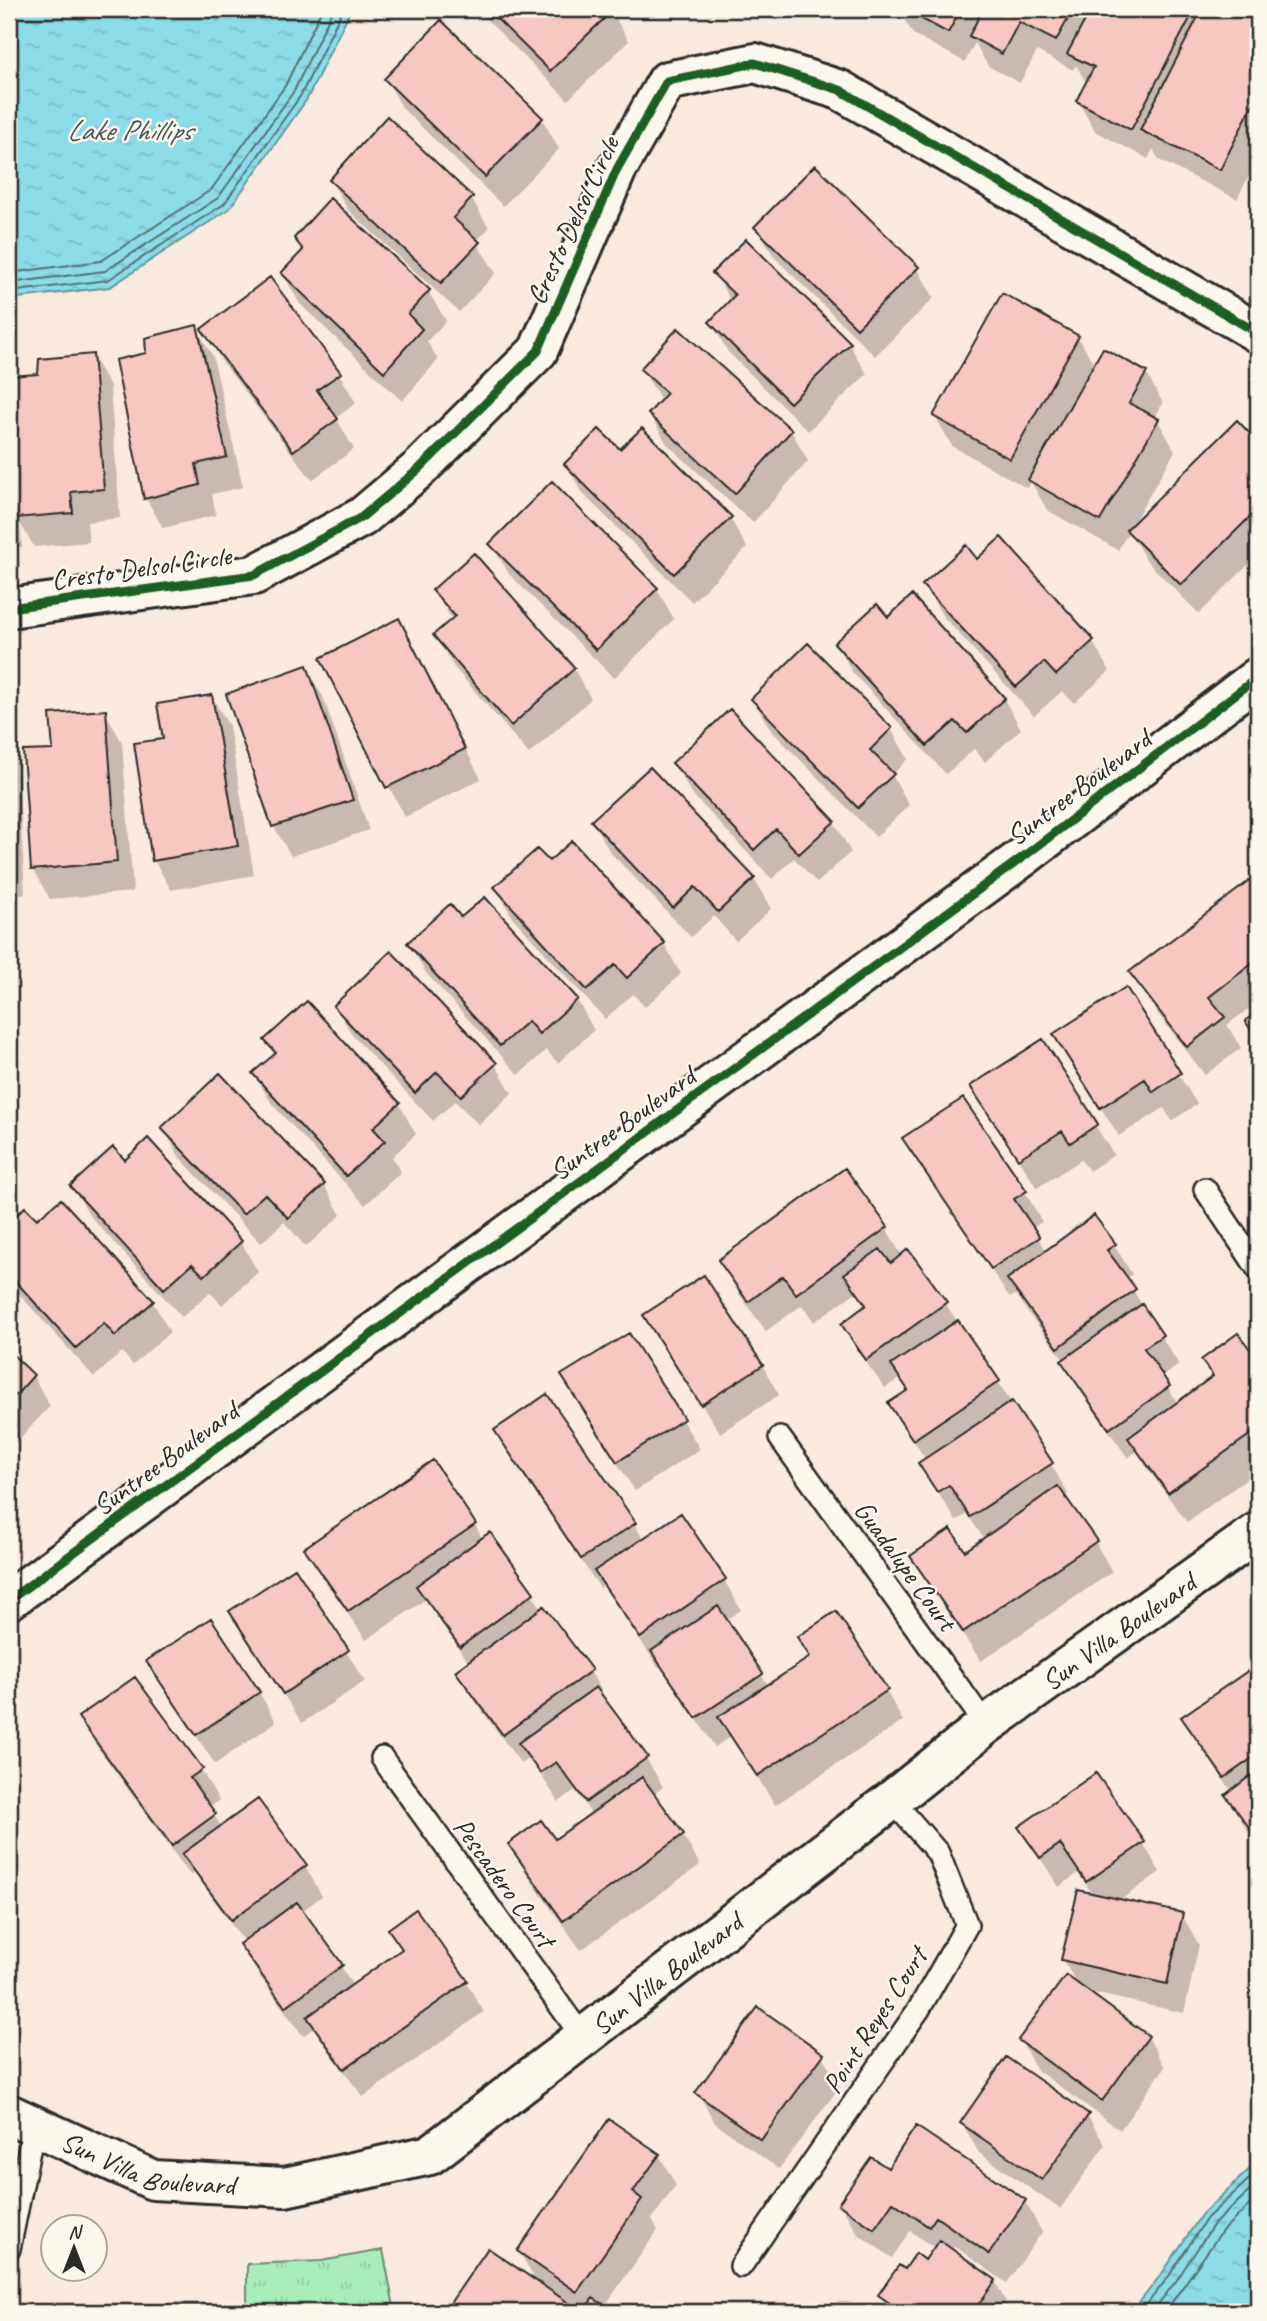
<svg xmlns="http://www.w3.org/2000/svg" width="1267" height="2321" font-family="Caveat,sans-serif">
  <defs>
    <pattern id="park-tufts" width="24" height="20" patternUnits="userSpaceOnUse" patternTransform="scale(1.75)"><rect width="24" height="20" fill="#a9eeb9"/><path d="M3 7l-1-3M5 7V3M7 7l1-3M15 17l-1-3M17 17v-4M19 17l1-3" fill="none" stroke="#92cc9f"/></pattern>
    <pattern id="water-ripples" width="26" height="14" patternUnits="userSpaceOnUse" patternTransform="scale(1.75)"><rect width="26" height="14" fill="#8cdbe8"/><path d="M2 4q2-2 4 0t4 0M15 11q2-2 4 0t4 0" fill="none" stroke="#79bcc7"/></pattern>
  </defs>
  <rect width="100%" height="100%" fill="#fae9df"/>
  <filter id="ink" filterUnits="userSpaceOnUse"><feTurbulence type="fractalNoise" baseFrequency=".0143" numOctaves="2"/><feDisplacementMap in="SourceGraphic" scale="14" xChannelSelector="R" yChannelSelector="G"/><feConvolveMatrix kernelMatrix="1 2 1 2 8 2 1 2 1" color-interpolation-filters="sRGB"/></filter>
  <g filter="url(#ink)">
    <!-- park -->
    <path fill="url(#park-tufts)" stroke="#6a8c72" stroke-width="2" d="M383,2250L395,2312H247V2264L321,2261Z"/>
    <!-- water -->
    <path fill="url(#water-ripples)" stroke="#65959c" stroke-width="2" d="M9,9H351L307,99L229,209L110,287L9,299Z
      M1257,2162L1258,2312H1132L1163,2272L1202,2214Z"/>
    <!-- shadow -->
    <path fill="#0003" d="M476,9H610L629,41L568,100Z
      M898,9H1227L1258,25V158L1237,199L1159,160L1153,149L1148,159L1095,131L1078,101L1087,84L1076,65L1073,70L1037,51L1020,83L988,66L975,43L965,62L913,34Z
      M386,79L542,119L559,149L503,206L403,109Z
      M387,118L472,199L489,228L476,242L496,273L459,312L348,210L331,180Z
      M757,227L917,268L934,298L875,356L774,257Z
      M296,239L428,291L446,321L427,341L438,360L402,401L300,304L283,274L304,252Z
      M715,273L849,344L867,374L808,431L728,352L711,322L731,302Z
      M196,327L213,357L243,487L212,494L216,515L163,528L146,498L148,355Z
      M204,330L339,374L356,403L336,418L354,449L312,480L221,360Z
      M1078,337L1095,366L1146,373L1163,403L1154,418L1158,421L1175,451L1132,525L1237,423L1258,444V555L1199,614L1146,560L1129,531L1118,550L1047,510L1031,482L1027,488L952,446L935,416Z
      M92,356L110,386L120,518L87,522L89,542L34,547L20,523L22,547H9V378L40,376Z
      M642,370L791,431L808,461L753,523L667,444L650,415L662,401Z
      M620,452L730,518L747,548L692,602L583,494L566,464Z
      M492,544L657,589L674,619L614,678L509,574Z
      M474,555L574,669L591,699L529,754L453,666L436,636L453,621L434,590Z
      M977,561L1092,641L1110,671L1074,703L1062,691L1034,716L942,615L924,585Z
      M912,598L1004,699L1021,729L985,762L974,749L946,774L853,673L836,643L888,620Z
      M398,620L481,779L405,817L322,659Z
      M306,668L323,697L369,830L291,856L274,827L228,695Z
      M212,697L229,726L254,875L171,890L154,860L165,740Z
      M753,699L891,729L908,759L892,775L909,805L876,837L770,729Z
      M105,712L122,742L133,892L50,899L32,869Z
      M9,736L17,751L25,894H9Z
      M674,763L834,822L851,852L817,883L794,858L772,879L691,793Z
      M650,770L754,879L771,909L736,941L714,916L691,937L610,852L593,822Z
      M572,843L664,944L681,974L645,1007L633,994L605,1019L513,918L496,888L549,864Z
      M1256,877L1258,880V1002L1227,1025L1241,1048L1205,1075L1149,1002L1131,972Z
      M485,899L577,1000L594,1030L558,1063L546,1050L519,1075L426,973L409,944L461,920Z
      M1126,990L1197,1104L1172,1121L1164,1108L1119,1136L1073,1065Z
      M307,1003L399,1104L416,1134L392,1157L401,1172L365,1205L272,1104L254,1074L275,1056L266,1040Z
      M335,1006L495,1064L512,1093L479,1125L455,1101L433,1121L353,1036Z
      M1042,1042L1114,1155L1089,1171L1081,1160L1037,1188L972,1086Z
      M220,1075L324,1185L341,1215L306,1247L284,1222L261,1243L180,1158L163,1128Z
      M905,1138L1025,1192L1042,1222L1032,1228L1047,1252L1114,1245L1132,1274L1126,1279L1179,1365L1162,1377L1178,1404L1213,1378L1203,1360L1238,1335L1258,1363V1471L1187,1522L1147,1468L1137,1451L1128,1458L1081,1392L1065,1361L1026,1310L1017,1294L1010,1298L922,1168Z
      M125,1163L241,1242L258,1272L222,1305L210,1292L182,1317L90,1216L73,1186Z
      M61,1201L153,1302L170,1332L133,1365L122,1352L94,1377L9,1283V1224L25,1209L37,1222Z
      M886,1228L902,1256L945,1303L998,1382L1051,1464L1068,1494L1064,1497L1095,1542L1112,1572L981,1661L930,1587L913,1557L964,1553L984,1539L967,1514L956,1521L920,1464L926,1460L890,1403L908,1392L900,1378L885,1388L860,1354L843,1324L866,1308L856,1292L814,1322L802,1305L766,1331L737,1291L720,1261Z
      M646,1316L762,1365L779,1395L720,1433Z
      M629,1335L700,1449L635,1491L581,1406Z
      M9,1354L33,1376L50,1406L9,1450Z
      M496,1430L634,1524L644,1540L724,1580L741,1610L725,1621L769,1687L886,1691L903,1721L775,1805L731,1736L715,1747L661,1665L658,1667L604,1585L600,1588L513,1460Z
      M475,1525L483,1540L490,1535L542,1609L590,1671L607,1701L605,1702L646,1758L663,1787L653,1795L683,1835L700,1865L581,1950L527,1875L510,1845L554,1842L592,1815L575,1790L559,1802L529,1758L521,1764L475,1701L458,1671L469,1663L425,1600L366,1640L323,1578L306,1549Z
      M294,1571L365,1681L302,1723L231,1612Z
      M149,1661L259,1692L276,1722L215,1764L166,1691Z
      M1258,1666V1844L1244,1825L1227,1796L1232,1792L1201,1747L1184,1717Z
      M135,1679L201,1770L219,1800L209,1807L222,1828L305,1866L322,1896L302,1911L341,1966L353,1986L403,1950L391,1930L466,1982L484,2012L363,2097L326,2047L315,2027L303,2036L258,1974L241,1944L244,1942L194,1872L190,1875L98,1748L81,1718Z
      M1020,1827L1143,1843L1160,1872L1119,1901L1182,1915L1199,1945L1184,2013L1084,1991L1148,2037L1165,2067L1120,2130L1037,2070L1020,2040L1079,1987L1063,1960L1094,1896L1078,1873L1059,1887Z
      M822,2056L840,2086L779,2169L715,2123L698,2093Z
      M1087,2115L1105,2145L1060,2209L979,2153L962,2123Z
      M659,2155L676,2185L652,2219L658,2230L604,2307L611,2312H446L488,2250L538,2285L519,2251Z
      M888,2170L1025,2202L1042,2232L1007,2283L954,2246L951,2250L995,2281L1011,2312H890L880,2295L906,2271L926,2262L935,2248L910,2231L892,2258L858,2234L840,2204Z
      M857,2306L866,2312H853Z
      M202,2307L205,2312H59V2308Z"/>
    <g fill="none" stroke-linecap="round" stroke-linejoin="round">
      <!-- shore -->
      <path stroke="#527177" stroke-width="2" d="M9,273L101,261L211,190L285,86L322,9
        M9,283L105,271L218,198L294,91L333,9
        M9,292L108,280L224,204L301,95L343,9
        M1141,2312L1169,2276L1207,2218L1258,2171
        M1152,2312L1176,2281L1214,2224L1258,2183
        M1165,2312L1222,2231L1258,2197"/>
    </g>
    <!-- building -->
    <path fill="#f7c7c2" stroke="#2b2b2b" stroke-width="2" d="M487,9H612L613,10L550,71Z
      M903,9H961L948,33Z
      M983,9H1073L1056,41L1019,22L1002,54L969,36Z
      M1091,9H1195L1131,130L1076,101L1094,67L1067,54Z
      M1202,9H1231L1258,23V94L1220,170L1140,130Z
      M441,20L543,118L485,177L384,79Z
      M387,116L473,197L453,218L480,242L441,283L329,180Z
      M815,165L919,267L857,328L754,227Z
      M330,198L430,290L408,314L422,329L384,372L281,273L303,250L294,238Z
      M746,239L851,343L790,403L709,322L735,295L712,273Z
      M270,277L341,373L317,390L338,419L293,451L201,329Z
      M1002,293L1079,336L1010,459L933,416Z
      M197,325L227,457L196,464L200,485L144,499L115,360L146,353L145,338Z
      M678,328L792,430L735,494L648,414L667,393L640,369Z
      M1103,348L1147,372L1129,403L1159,419L1100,521L1028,480Z
      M93,354L104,489L71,492L73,513L15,518L9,415V376L38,374L39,359Z
      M1237,420L1258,442V509L1181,585L1126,530Z
      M642,428L732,517L674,574L564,464L599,429L620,449Z
      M552,481L658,588L596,650L489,544Z
      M1001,537L1094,640L1056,675L1044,662L1016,687L922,585L966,545L977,559Z
      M474,553L575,668L511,726L433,635L455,616L432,590Z
      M912,595L1005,698L967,733L955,721L927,746L834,643L877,604L888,617Z
      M399,618L465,749L386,788L320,658Z
      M808,643L892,728L870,750L894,774L858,808L751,699Z
      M307,665L353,800L272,827L226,694Z
      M212,695L238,846L152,861L134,743L163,739L157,704Z
      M730,709L835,821L799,854L776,829L754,850L672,763Z
      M106,710L117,862L31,870L23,751L53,750L50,714Z
      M650,767L755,878L718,912L695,887L673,908L591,821Z
      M572,841L665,943L627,978L615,965L587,990L494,887L537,849L549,861Z
      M1257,875L1258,877V959L1209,997L1225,1017L1187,1047L1129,972Z
      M485,897L578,999L539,1034L528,1021L500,1046L407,943L450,904L461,917Z
      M391,951L497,1063L461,1096L437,1072L415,1093L333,1006Z
      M1126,987L1181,1073L1153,1092L1145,1079L1100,1108L1053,1034Z
      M307,1001L400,1103L373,1128L385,1141L346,1176L252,1073L276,1053L264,1040Z
      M1258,1011V1040L1245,1021Z
      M1043,1039L1098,1124L1070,1143L1062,1131L1018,1159L970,1086Z
      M220,1073L325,1184L288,1218L265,1194L243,1214L161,1128Z
      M963,1098L1027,1191L1014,1199L1040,1237L991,1269L902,1138Z
      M148,1138L242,1241L204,1276L192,1264L164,1289L70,1186L113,1147L125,1160Z
      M845,1168L888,1227L796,1294L783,1276L748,1302L718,1260Z
      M61,1199L154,1301L115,1336L104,1323L76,1348L9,1274V1222L25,1207L37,1219Z
      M1094,1215L1116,1244L1107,1250L1136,1289L1058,1348L1007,1279Z
      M880,1249L891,1263L908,1249L947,1302L866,1360L841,1324L866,1305L844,1274Z
      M704,1275L763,1365L701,1405L643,1315Z
      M1142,1304L1163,1335L1144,1348L1170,1386L1109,1429L1061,1361Z
      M958,1320L1000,1381L913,1440L888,1403L908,1390L891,1365Z
      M629,1333L684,1419L617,1462L561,1375Z
      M1238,1333L1258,1360V1429L1168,1493L1128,1438L1213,1376L1201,1360Z
      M9,1351L34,1375L9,1403Z
      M547,1394L636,1523L581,1559L494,1430Z
      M1012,1401L1053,1463L970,1517L949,1485L937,1492L918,1463Z
      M433,1460L476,1524L348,1611L304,1548Z
      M1058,1486L1097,1541L963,1632L910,1556L951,1529L965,1551Z
      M681,1513L726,1579L640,1638L594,1571Z
      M490,1532L534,1593L460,1647L416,1586Z
      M295,1568L349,1650L283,1694L229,1611Z
      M544,1606L592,1670L503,1735L455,1671Z
      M718,1606L763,1674L696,1718L651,1651Z
      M836,1611L888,1690L757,1776L718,1717L810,1657L797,1637Z
      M211,1618L260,1692L196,1735L146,1661Z
      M1258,1664V1754L1224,1778L1181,1717Z
      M135,1677L203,1769L190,1778L216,1814L172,1846L78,1717Z
      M596,1687L648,1757L586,1802L556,1762L540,1773L518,1743Z
      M1258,1770V1839L1225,1795Z
      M1096,1773L1145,1842L1086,1882L1060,1844L1040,1858L1018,1827Z
      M642,1777L684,1834L563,1921L508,1844L541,1820L555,1839Z
      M258,1799L307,1865L231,1920L182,1854Z
      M1078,1890L1183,1913L1167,1984L1061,1960Z
      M297,1902L343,1965L285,2007L239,1944Z
      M416,1909L468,1981L344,2069L307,2017L402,1949L388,1929Z
      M1066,1975L1149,2036L1102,2101L1018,2040Z
      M758,2007L824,2054L761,2140L695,2093Z
      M1006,2057L1089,2114L1042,2180L960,2123Z
      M609,2119L660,2154L633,2192L642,2199L577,2292L517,2251Z
      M916,2126L1026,2200L989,2254L936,2217L929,2227L893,2202L874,2229L838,2204L871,2157L888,2168Z
      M939,2240L996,2280L973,2312H903L878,2295L899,2265L905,2269L916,2253L925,2260Z
      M488,2248L582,2312H444Z
      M593,2298L615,2312H583Z
      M57,2306H203V2312H57Z"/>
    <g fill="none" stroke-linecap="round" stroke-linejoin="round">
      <defs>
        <path id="service" d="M1205,1189L1258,1269
          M780,1438L986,1725
          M382,1758L584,2039
          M9,2249L34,2126
          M741,2266L919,2009L967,1925L938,1853L892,1800"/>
        <g id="minor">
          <path d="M9,608L254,575L362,517L419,469L538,351L617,169L667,81L755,63L840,90L1258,333"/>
          <path id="s1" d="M9,2114L153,2180L285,2187L430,2155L892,1800L986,1725L1258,1532"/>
        </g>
        <path id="tertiary" d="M9,1600L1023,857L1258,677"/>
      </defs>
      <!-- service casing -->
      <use href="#service" stroke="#2b2b2b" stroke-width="26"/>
      <!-- minor casing -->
      <use href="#minor" stroke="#2b2b2b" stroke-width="44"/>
      <!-- tertiary casing -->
      <use href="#tertiary" stroke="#2b2b2b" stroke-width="44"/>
      <!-- service -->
      <use href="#service" stroke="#fbf7ec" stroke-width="21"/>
      <!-- minor -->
      <use href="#minor" stroke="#fbf7ec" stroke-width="38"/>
      <!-- tertiary -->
      <use href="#tertiary" stroke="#fbf7ec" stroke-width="38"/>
      <defs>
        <path id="cycleway" d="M9,608L254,575L362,517L419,469L538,351L617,169L667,81L755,63L840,90L1258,333
          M9,1600L1023,857L1258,677"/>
      </defs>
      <!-- cycleway casing -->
      <use href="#cycleway" stroke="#fbf7ec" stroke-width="13"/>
      <!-- cycleway -->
      <use href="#cycleway" stroke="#1b5e20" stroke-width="9"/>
    </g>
  </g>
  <g text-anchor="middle" stroke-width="5" stroke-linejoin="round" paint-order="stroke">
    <!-- street labels -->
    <g font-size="28" fill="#2b2b2b" stroke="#fbf7ec">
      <text transform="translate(572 220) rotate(-65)" y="10">Cresto Delsol Circle</text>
      <text transform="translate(141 567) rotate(-8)" y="10">Cresto Delsol Circle</text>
      <text transform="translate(1078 787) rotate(-37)" y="10">Suntree Boulevard</text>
      <text transform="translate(622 1123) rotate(-36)" y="10">Suntree Boulevard</text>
      <text transform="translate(165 1458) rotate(-36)" y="10">Suntree Boulevard</text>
      <text transform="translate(906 1565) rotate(54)" y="10">Guadalupe Court</text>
      <text dy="10" stroke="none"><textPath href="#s1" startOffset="1304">Sun Villa Boulevard</textPath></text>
      <text transform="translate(505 1882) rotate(54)" y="10">Pescadero Court</text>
      <text dy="10" stroke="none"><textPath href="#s1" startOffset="737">Sun Villa Boulevard</textPath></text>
      <text transform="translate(874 2020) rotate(-57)" y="10">Point Reyes Court</text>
      <text dy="10" stroke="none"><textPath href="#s1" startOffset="150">Sun Villa Boulevard</textPath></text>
    </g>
    <!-- water labels -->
    <g font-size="30" font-style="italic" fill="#43575a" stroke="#fbf7ec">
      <text x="129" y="140">Lake Phillips</text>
    </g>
  </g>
  <!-- margin -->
  <rect width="1267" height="2321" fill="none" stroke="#fbf7ec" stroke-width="35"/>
  <rect x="18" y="18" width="1232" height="2286" fill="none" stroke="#2b2b2b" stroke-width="2.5" filter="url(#ink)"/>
  <!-- north arrow -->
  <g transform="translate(74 2248)"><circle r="33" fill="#fbf7ec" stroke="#a8a59f" stroke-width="2"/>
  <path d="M0-5L12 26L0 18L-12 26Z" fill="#2b2b2b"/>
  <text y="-10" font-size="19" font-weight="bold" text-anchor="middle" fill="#2b2b2b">N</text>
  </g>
</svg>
